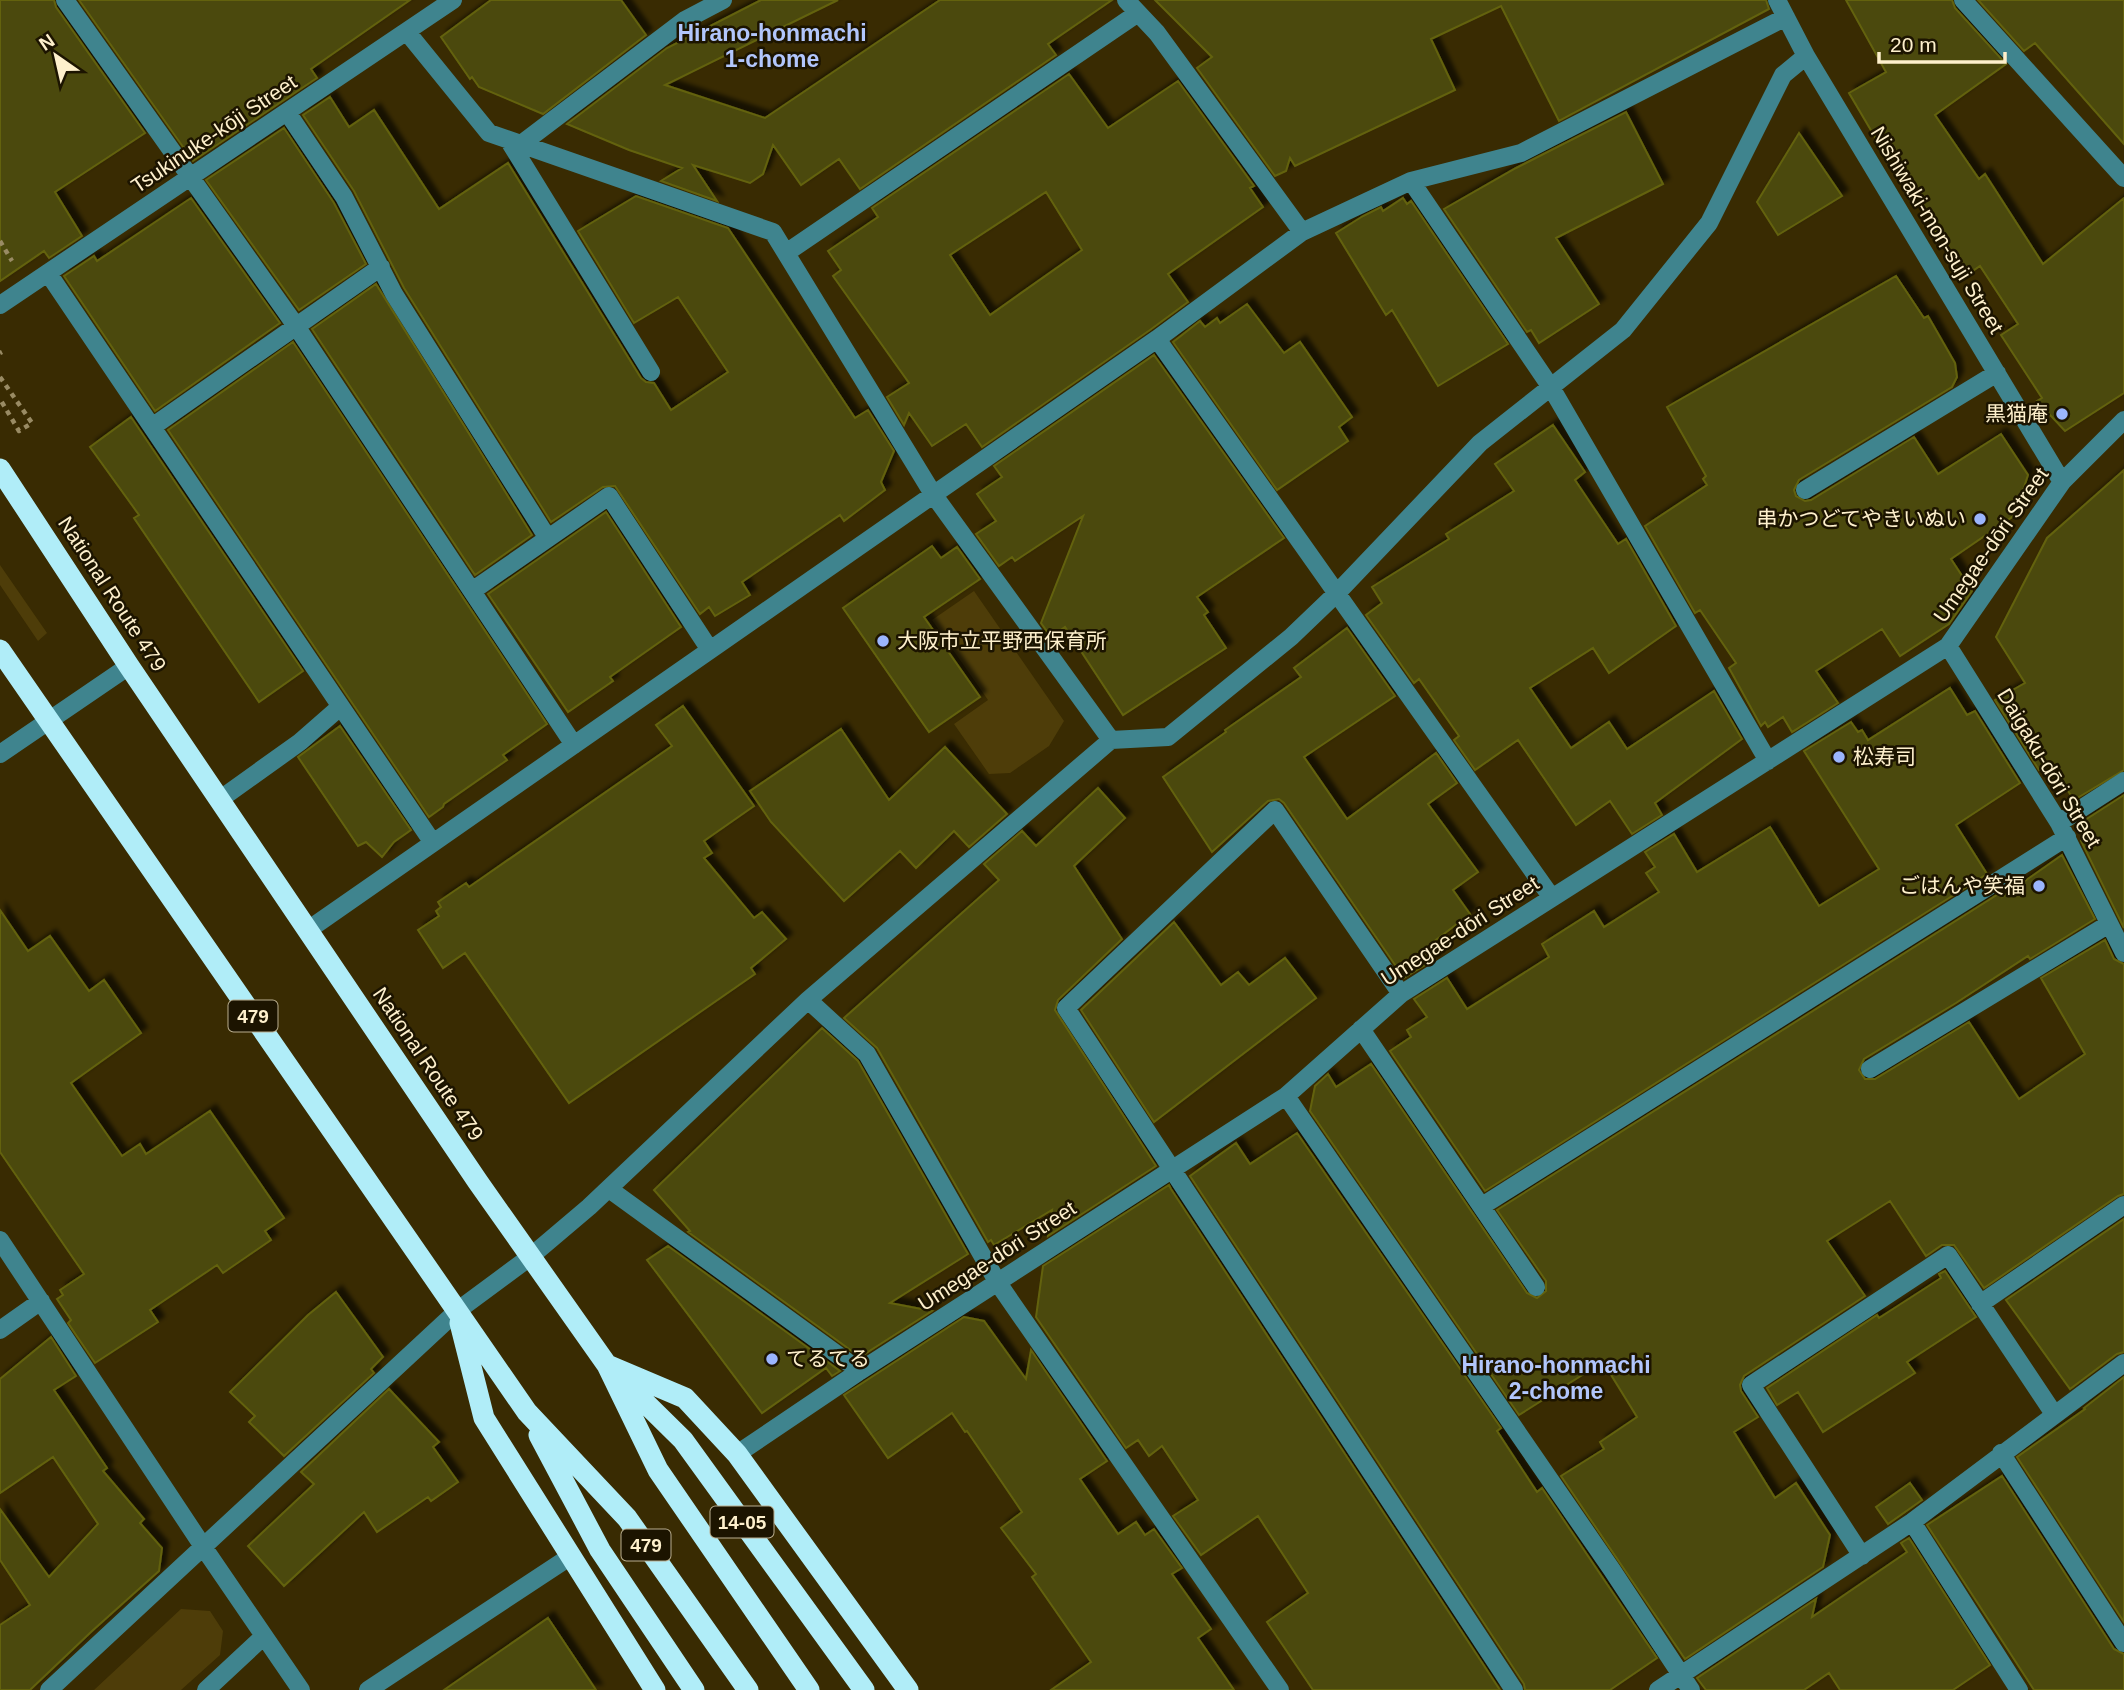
<svg xmlns="http://www.w3.org/2000/svg" width="2124" height="1690" font-family="Arial,'Noto Sans JP',sans-serif">
  <defs>
    <filter id="shadow"><feDropShadow dx="6" dy="-6" stdDeviation="2" flood-color="#0009"/></filter>
  </defs>
  <rect width="100%" height="100%" fill="#392b02"/>
  <!-- green -->
  <path fill="#4e3d09" d="M0,565L47,633L38,641L0,585Z
    M974,591L1064,721L1049,746L1010,773L989,774L954,724L988,700L932,620Z
    M181,1609L210,1611L223,1631L220,1655L181,1690H94Z"/>
  <!-- building -->
  <path fill="#4b4a0d" stroke="#636211" stroke-width="2" fill-rule="evenodd" filter="url(#shadow)" d="M0,0H54L56,7L145,133L55,192L82,236L49,258L44,251L0,281Z
    M79,0H410L311,69L317,78L193,161Z
    M491,0H621L646,35L543,114L479,87L472,77L470,79L441,37Z
    M761,0H838L665,85L765,118L940,0H1112L1048,44L1056,55L860,189L839,159L801,185L773,145L763,174L750,183L693,165L717,201L661,181L682,168L629,150L567,124L667,48Z
    M1155,0H1766L1769,9L1559,121L1501,6L1431,39L1455,90L1295,166L1290,158L1286,171L1275,176L1197,68L1212,57Z
    M1846,0H1952L1955,8L2006,64L1935,115L1979,179L1985,174L2043,264L2124,198V393L2065,431L2037,401L2042,398L2001,335L2018,324L1980,266L1964,277L1930,223L1932,222L1892,166L1849,93L1886,72Z
    M1978,0H2124V144L2035,43L2024,51Z
    M1069,74L1108,128L1178,81L1254,186L1250,188L1263,207L1168,274L1188,302L1150,330L982,447L966,424L932,446L909,413L904,425L887,397L909,383L833,276L841,270L828,251L878,217L872,208ZM1046,192L1082,250L990,315L950,255Z
    M330,97L349,127L374,110L439,209L508,163L641,378L646,382L654,383L671,410L728,372L678,297L634,323L578,231L636,196L728,228L855,418L868,410L894,451L881,482L885,490L844,521L840,515L742,582L750,595L715,616L709,607L700,614L615,486L603,487L551,522L404,288L354,191L303,115Z
    M1626,112L1663,184L1556,238L1599,304L1539,343L1531,330L1527,332L1444,209L1516,168Z
    M284,128L334,203L366,264L299,310L206,180Z
    M1799,133L1842,196L1778,235L1757,202Z
    M191,198L280,323L155,411L64,276L94,256L97,261Z
    M1403,198L1407,204L1411,201L1508,344L1438,386L1392,310L1386,315L1336,233L1363,216L1381,207L1383,211Z
    M1896,276L1924,318L1928,316L1955,363L1957,377L1952,387L1799,480L1794,490L1796,496L1805,501L1811,500L1914,437L1938,474L2001,434L2028,475L2015,515L1951,559L1972,591L1949,624L1900,656L1882,629L1816,671L1838,703L1792,732L1783,717L1768,727L1765,722L1761,726L1729,668L1736,663L1700,610L1695,613L1645,526L1707,485L1703,479L1706,476L1667,407Z
    M376,284L532,535L475,575L312,329Z
    M1247,304L1284,353L1300,342L1352,417L1339,427L1348,441L1277,490L1173,342L1200,321L1205,327L1217,318L1220,323Z
    M293,342L547,724L503,755L507,760L444,804L443,807L429,817L168,430Z
    M1154,355L1284,538L1197,597L1208,612L1204,615L1226,648L1123,715L1065,627L1051,637L1041,623L1083,516L1015,561L1012,557L999,566L976,534L996,521L977,494L1002,477L994,466Z
    M131,417L303,671L259,702L134,518L139,515L90,447Z
    M1553,425L1585,472L1575,480L1618,544L1626,539L1676,626L1609,673L1593,648L1530,688L1571,748L1609,722L1627,749L1714,691L1742,739L1655,803L1662,815L1632,834L1610,801L1576,825L1518,740L1475,770L1454,740L1459,736L1419,679L1414,683L1366,615L1382,603L1372,587L1449,539L1446,534L1514,491L1495,464Z
    M2124,470V770L2074,800L2050,764L2039,770L1995,700L2025,683L1996,637L2047,538Z
    M606,512L681,627L610,677L613,681L568,712L488,594Z
    M932,546L941,558L957,547L980,579L924,617L980,697L929,732L843,608Z
    M1347,628L1395,696L1304,757L1347,819L1436,753L1457,783L1428,804L1478,872L1453,890L1470,914L1428,946L1435,959L1404,978L1284,803L1279,799L1268,801L1212,852L1163,777L1226,732L1225,730L1301,677L1294,668Z
    M1950,688L1967,715L1975,711L2020,783L1956,825L1987,874L1485,1191L1390,1051L1411,1037L1407,1030L1427,1017L1414,999L1447,978L1467,1009L1549,957L1542,944L1594,911L1604,927L1659,892L1646,873L1655,867L1645,852L1674,834L1697,872L1770,827L1819,906L1879,869L1804,751L1851,722L1858,732L1862,730L1868,740Z
    M683,706L754,806L704,841L712,853L704,858L754,918L762,912L786,939L751,968L755,974L569,1103L465,953L443,968L418,930L439,916L436,911L441,907L438,902L466,883L469,887L672,746L656,725Z
    M340,726L411,830L394,842L382,857L366,842L358,846L298,757Z
    M841,729L889,800L945,747L1007,814L969,847L954,831L916,868L900,851L844,901L771,822L750,791Z
    M1098,788L1125,818L1074,866L1122,939L1058,1000L1055,1010L1156,1166L1048,1236L1052,1210L994,1245L991,1240L988,1242L877,1048L844,1018L999,880L984,864L1022,831L1036,846Z
    M2124,795V928L2081,841L2091,835L2082,822Z
    M2062,855L2095,919L2030,959L2028,956L1956,1003L1864,1059L1859,1070L1865,1079H1875L1969,1022L2019,1099L2085,1054L2041,978L2105,940L2114,959L2124,964V1194L2118,1196L1984,1288L1954,1245H1942L1926,1256L1890,1201L1827,1241L1865,1296L1744,1376L1740,1385L1741,1391L1758,1417L1734,1432L1775,1498L1796,1483L1830,1535L1823,1567L1685,1659L1561,1476L1604,1449L1600,1442L1637,1417L1603,1362L1519,1415L1310,1111L1315,1086L1328,1074L1336,1087L1371,1064L1527,1293L1537,1298L1546,1291V1281L1497,1210L2000,893L2002,897Z
    M0,910L28,951L50,936L89,991L104,980L141,1033L71,1083L122,1156L140,1144L146,1154L210,1111L284,1218L265,1231L271,1240L223,1273L217,1265L150,1310L158,1322L95,1363L68,1323L71,1320L57,1299L63,1295L60,1290L84,1274L0,1152Z
    M1174,922L1221,985L1238,972L1249,985L1285,958L1316,998L1154,1122L1081,1010Z
    M822,1028L858,1061L968,1254L890,1303L932,1311L860,1357L688,1232L690,1231L654,1190Z
    M1297,1133L1501,1428L1497,1431L1537,1492L1542,1488L1657,1658L1610,1690H1525L1524,1684L1190,1176L1236,1143L1250,1164Z
    M1169,1185L1171,1189L1500,1690H1313L1267,1622L1308,1593L1258,1516L1201,1555L1173,1516L1198,1500L1162,1446L1149,1456L1138,1440L1126,1448L1036,1317L1043,1266Z
    M2124,1219V1352L2117,1354L2070,1389L2006,1300Z
    M668,1246L840,1371L832,1376L826,1368L762,1413L647,1260Z
    M1945,1271L1976,1317L1907,1362L1915,1373L1823,1432L1798,1392L1777,1405L1767,1388L1877,1315L1879,1318L1941,1278L1939,1274Z
    M336,1292L383,1357L371,1369L374,1373L284,1456L249,1422L255,1416L230,1392L308,1315Z
    M964,1317L984,1321L1026,1379L1031,1350L1107,1461L1080,1479L1118,1534L1136,1522L1145,1535L1154,1529L1182,1568L1172,1574L1211,1629L1198,1638L1234,1690H1051L1091,1662L1032,1577L1036,1574L1001,1528L1022,1512L967,1431L965,1432L952,1413L888,1458L844,1395Z
    M51,1337L76,1376L54,1390L107,1468L103,1471L144,1519L140,1523L162,1548L159,1571L91,1632L30,1690H0V1625L30,1605L0,1560V1509L49,1577L98,1524L53,1457L0,1493V1379Z
    M2124,1377V1622L2017,1457L2085,1409L2084,1408Z
    M389,1389L439,1442L433,1447L458,1482L431,1501L428,1497L377,1532L364,1512L284,1586L248,1546L314,1484L301,1472Z
    M2002,1476L2114,1649L2124,1654V1690H2034L1927,1525Z
    M1910,1483L1922,1500L1888,1524L1876,1507Z
    M1909,1538L1990,1665L1953,1690H1840L1829,1673L1804,1690H1706L1697,1678L1816,1599L1812,1617L1907,1552L1901,1543Z
    M548,1618L596,1690H444Z"/>
  <g fill="none" stroke-linecap="round" stroke-linejoin="round">
    <!-- path -->
    <path stroke="#998b64" stroke-width="4.5" stroke-dasharray="5 5" stroke-linecap="butt" d="M0,241L12,261
      M0,353L2,352
      M0,377L32,423L19,431L0,399"/>
    <!-- minor -->
    <path stroke="#3f848e" stroke-width="18" d="M65,0L296,326L574,745
      M1126,0L1157,33L1302,232
      M1777,0L1806,56L2062,482
      M1963,0L2124,178
      M407,32L489,133L773,232L933,494L1111,740
      M287,112L344,197L394,294L547,537
      M509,141L651,372
      M520,145L685,20L723,0
      M1411,181L1552,389L1768,761
      M786,253L1138,13
      M48,273L433,843
      M0,305L453,0
      M1157,339L1552,898
      M152,427L381,267
      M1805,490L1997,373
      M472,591L609,496L710,650
      M1948,646L2059,823L2124,953
      M0,754L129,666
      M219,800L300,742L340,707
      M2059,823L2124,781
      M308,930L1157,339L1302,232L1411,181L1521,153L1786,17
      M1401,994L1275,810L1066,1008L1514,1690
      M808,1000L867,1054L998,1283L1280,1690
      M1361,1029L1536,1287
      M1870,1069L2109,924
      M1286,1096L1612,1570L1691,1690
      M609,1189L860,1371
      M1482,1206L2067,837
      M0,1240L204,1548L301,1690
      M1980,1304L2124,1205
      M0,1330L41,1301
      M2001,1453L2124,1643
      M737,1454L860,1371L1286,1096L1401,994L1948,646L2062,482L2124,420
      M1912,1522L2019,1690
      M1862,1556L1751,1385L1948,1255L2054,1414
      M49,1690L457,1311L530,1257L589,1207L808,1000L1111,740L1168,737L1291,637L1338,592L1480,443L1623,330L1709,223L1783,75L1806,56
      M206,1690L264,1636
      M368,1690L571,1556
      M1658,1690L1912,1522L2124,1363"/>
    <!-- highway -->
    <path stroke="#b0edf8" stroke-width="21" d="M0,469L129,666L478,1182L607,1365L658,1470L809,1690
      M0,650L527,1412L627,1518L748,1690
      M460,1323L484,1418L655,1690
      M607,1365L685,1398L737,1454L908,1690
      M619,1377L683,1440L864,1690
      M539,1435L600,1550L694,1690"/>
  </g>
  <!-- markers -->
  <g fill="#9bb5fd" stroke="#1c1400" stroke-width="2.5">
    <circle cx="2062" cy="414" r="7"/>
    <circle cx="1980" cy="519" r="7"/>
    <circle cx="883" cy="641" r="7"/>
    <circle cx="1839" cy="757" r="7"/>
    <circle cx="2039" cy="886" r="7"/>
    <circle cx="772" cy="1359" r="7"/>
  </g>
  <g text-anchor="middle" stroke-width="5" stroke-linejoin="round" paint-order="stroke">
    <!-- shield labels -->
    <g fill="#1c1400" stroke="#baae8f" stroke-width="2">
      <rect x="228.5" y="1000.5" width="49" height="31" rx="5"/>
      <rect x="710.5" y="1506.5" width="63" height="31" rx="5"/>
      <rect x="621.5" y="1529.5" width="49" height="31" rx="5"/>
    </g>
    <g font-size="19" font-weight="bold" fill="#fef0cc">
      <text x="253" y="1023">479</text>
      <text x="742" y="1529">14-05</text>
      <text x="646" y="1552">479</text>
    </g>
    <!-- street labels -->
    <g font-size="21" fill="#fef0cc" stroke="#1c1400">
      <text transform="translate(214 134) rotate(-34)" y="7">Tsukinuke-kōji Street</text>
      <text transform="translate(1937 230) rotate(59)" y="7">Nishiwaki-mon-suji Street</text>
      <text transform="translate(1991 545) rotate(-55)" y="7">Umegae-dōri Street</text>
      <text transform="translate(112 594) rotate(57)" y="7">National Route 479</text>
      <text transform="translate(2049 768) rotate(59)" y="7">Daigaku-dōri Street</text>
      <text transform="translate(1460 931) rotate(-33)" y="7">Umegae-dōri Street</text>
      <text transform="translate(428 1064) rotate(56)" y="7">National Route 479</text>
      <text transform="translate(997 1256) rotate(-33)" y="7">Umegae-dōri Street</text>
    </g>
    <!-- poi labels -->
    <g font-size="21" fill="#fef0cc" stroke="#1c1400" text-anchor="end">
      <text x="2048" y="421">黒猫庵</text>
      <text x="1966" y="526">串かつどてやきいぬい</text>
      <text x="897" y="648" text-anchor="start">大阪市立平野西保育所</text>
      <text x="1853" y="764" text-anchor="start">松寿司</text>
      <text x="2025" y="893">ごはんや笑福</text>
      <text x="786" y="1366" text-anchor="start">てるてる</text>
    </g>
    <!-- neighbourhood labels -->
    <g font-size="23" font-weight="bold" fill="#b2c6fc" stroke="#1c1400">
      <text x="772" y="41">Hirano-honmachi<tspan x="772" dy="26">1-chome</tspan></text>
      <text x="1556" y="1373">Hirano-honmachi<tspan x="1556" dy="26">2-chome</tspan></text>
    </g>
  </g>
  <!-- north arrow -->
  <g transform="translate(56 56) rotate(326)" stroke="#1c1400" stroke-width="5" paint-order="stroke">
  <path d="M0-5L12 26L0 18L-12 26Z" fill="#fef0cc"/>
  <text y="-10" font-size="19" font-weight="bold" text-anchor="middle" fill="#fef0cc">N</text>
  </g>
  <!-- scale -->
  <path d="M1879 52v10h126v-10" fill="none" stroke="#fef0cc" stroke-width="3.5"/>
  <text x="1890" y="52" font-size="21" fill="#fef0cc" stroke="#1c1400" stroke-width="5" paint-order="stroke">20 m</text>
</svg>
